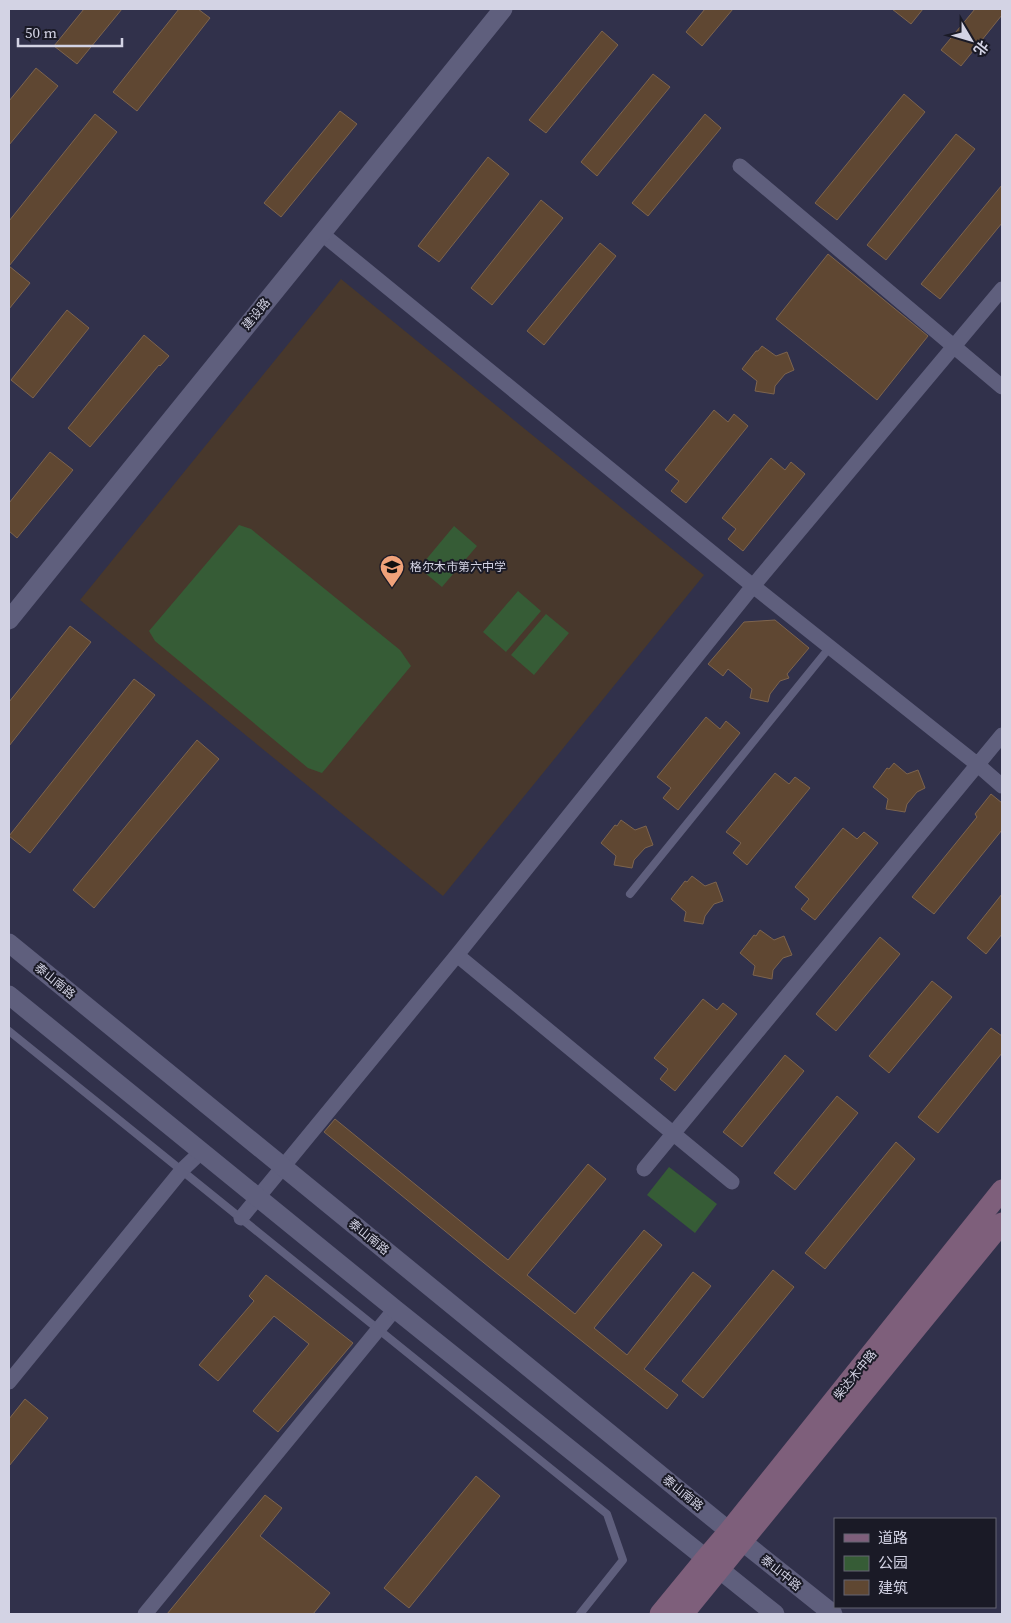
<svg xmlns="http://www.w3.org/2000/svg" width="1011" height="1623" font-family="'Source Serif 4','Noto Sans SC',serif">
  <rect width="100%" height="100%" fill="#31314b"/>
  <!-- education -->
  <path fill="#48382c" d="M341,279L704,575L443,896L80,600Z"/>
  <!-- green -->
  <path fill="#365c36" d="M239,525L251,529L400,650L411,666L322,773L308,768L155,641L149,631Z
    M454,526L477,546L442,587L419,568Z
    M518,591L541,611L506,652L483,632Z
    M546,614L569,633L534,675L511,655Z
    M669,1167L717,1204L695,1233L647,1195Z"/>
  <!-- building -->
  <path fill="#5f4732" stroke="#7d644e" d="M84,9H122L77,64L54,46Z
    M179,9H198L210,18L137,111L113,92Z
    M705,9H733L702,46L686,32Z
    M892,9H923L911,24Z
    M975,9H1002V15L961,66L941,50Z
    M602,31L618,45L546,133L529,120Z
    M36,68L58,86L9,145V101Z
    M653,74L670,87L597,176L581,162Z
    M904,94L925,112L837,220L815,203Z
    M340,111L357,124L281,217L264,203Z
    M95,114L117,132L9,266L30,283L9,309V221Z
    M705,114L721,128L648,216L632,203Z
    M956,134L975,149L886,260L867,245Z
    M488,157L509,174L439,262L418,246Z
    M1002,185V223L940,299L921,284Z
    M541,200L563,218L492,305L471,288Z
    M600,243L616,256L544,345L527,331Z
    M828,254L928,336L877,400L776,319Z
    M67,310L89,328L33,398L11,380Z
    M144,335L169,356L160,366L159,365L90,447L68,428Z
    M762,346L776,356L787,352L794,370L785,374L775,386L774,394L755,391L757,381L742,369L756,351H758Z
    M714,410L728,422L734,414L748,426L686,503L671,491L679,481L665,470Z
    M50,452L73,470L17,538L9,531V503Z
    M771,458L785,470L791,462L805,474L743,551L728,539L736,529L722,518Z
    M775,620L809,648L787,674L789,678L780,681L770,694L768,702L750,698L752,689L728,669L723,676L708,664L744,622Z
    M70,626L91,642L9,746V702Z
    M134,679L155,695L30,853L9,836Z
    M706,717L720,729L726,721L740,733L678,810L663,798L671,788L657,777Z
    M197,740L219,759L94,908L73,890Z
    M894,763L907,774L918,770L925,788L917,792L907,804L905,812L886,809L888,799L873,787L887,768L889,769Z
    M775,773L789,784L795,777L810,788L747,865L733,853L741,843L726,832Z
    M991,794L1002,803V830L934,914L912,897L977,817L975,814Z
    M621,820L635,830L646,826L653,845L645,848L634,860L632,868L614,865L616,856L601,843L615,825L617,826Z
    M843,828L857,839L864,832L878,843L815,920L801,909L809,899L795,887Z
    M692,876L705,886L716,882L723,901L714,904L705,916L703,924L684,921L686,912L671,899L685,881L687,882Z
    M1002,894V934L986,954L967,938Z
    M760,930L774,940L784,936L792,955L783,958L773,970L772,979L753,975L755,966L740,953L754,935L756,936Z
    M880,937L900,954L836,1031L816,1014Z
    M932,981L952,997L889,1073L869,1056Z
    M703,999L717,1010L723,1003L737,1014L675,1091L660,1079L668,1069L654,1058Z
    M991,1028L1002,1036V1053L938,1133L918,1117Z
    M785,1055L804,1071L742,1147L723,1132Z
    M837,1096L858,1113L795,1190L774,1173Z
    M335,1119L508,1260L588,1164L606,1179L527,1275L575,1314L644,1230L662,1245L594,1328L627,1355L693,1272L711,1286L644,1369L678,1395L667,1409L489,1267L324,1132Z
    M896,1142L915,1159L825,1269L805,1253Z
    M773,1270L794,1287L703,1398L682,1381Z
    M266,1275L353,1343L278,1432L253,1411L309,1344L274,1316L218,1381L199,1365L254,1301L249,1296Z
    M25,1399L48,1418L9,1466V1419Z
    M476,1476L500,1496L409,1608L384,1588Z
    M265,1495L282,1508L260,1536L330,1593L313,1614H167Z"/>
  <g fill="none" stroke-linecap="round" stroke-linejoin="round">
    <!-- service -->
    <path stroke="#5f5f7d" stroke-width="8" d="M630,894L830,647
      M9,1031L607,1514L623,1560L580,1614"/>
    <!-- minor -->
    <path stroke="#5f5f7d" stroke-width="15" d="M740,166L1002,387
      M321,233L753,586L978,765L1002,786
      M457,955L732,1182
      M644,1169L1002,735
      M241,1218L457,955L753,586L1002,289
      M9,1382L182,1170L201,1152
      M145,1614L395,1309"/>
    <!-- tertiary -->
    <path stroke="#5f5f7d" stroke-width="19" d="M9,620L503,9
      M9,943L729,1531L833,1614
      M9,995L395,1309L775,1614"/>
    <!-- secondary -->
    <path stroke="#7e5f7b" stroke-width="21" d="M660,1614L706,1558L729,1531L1002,1190
      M683,1614L1002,1223"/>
  </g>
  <!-- icons -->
  <defs>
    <symbol id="school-pin" viewBox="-11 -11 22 30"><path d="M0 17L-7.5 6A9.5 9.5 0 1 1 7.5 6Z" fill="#f0a27a" stroke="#1a1a26"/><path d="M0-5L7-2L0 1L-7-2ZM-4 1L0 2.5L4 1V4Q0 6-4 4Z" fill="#111"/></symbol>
  </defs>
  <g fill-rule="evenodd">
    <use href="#school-pin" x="378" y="553" width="28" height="38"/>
  </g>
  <g text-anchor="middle" stroke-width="4" stroke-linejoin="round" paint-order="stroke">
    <!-- street labels -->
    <g font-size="12" fill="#d3d3e4" stroke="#1a1a26">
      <text transform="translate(256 314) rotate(-51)" y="4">建设路</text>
      <text transform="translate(55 981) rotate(39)" y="4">泰山南路</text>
      <text transform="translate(369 1237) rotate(39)" y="4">泰山南路</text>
      <text transform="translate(855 1375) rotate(-51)" y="4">柴达木中路</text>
      <text transform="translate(683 1493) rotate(39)" y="4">泰山南路</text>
      <text transform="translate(781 1573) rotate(39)" y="4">泰山中路</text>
    </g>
    <!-- poi labels -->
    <g font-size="12" fill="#d3d3e4" stroke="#1a1a26" text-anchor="start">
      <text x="410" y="571">格尔木市第六中学</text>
    </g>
  </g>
  <!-- border -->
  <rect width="1011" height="1623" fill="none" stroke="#d3d3e4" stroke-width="20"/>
  <!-- legend -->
  <rect x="834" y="1518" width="162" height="90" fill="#1a1a26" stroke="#646472"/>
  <rect x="844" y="1534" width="25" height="8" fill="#7e5f7b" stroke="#646472"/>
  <text x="878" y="1543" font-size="15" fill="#d3d3e4">道路</text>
  <rect x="844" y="1556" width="25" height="15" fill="#365c36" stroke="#646472"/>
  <text x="878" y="1568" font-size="15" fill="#d3d3e4">公园</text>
  <rect x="844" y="1580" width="25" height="15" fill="#5f4732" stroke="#646472"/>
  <text x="878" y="1593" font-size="15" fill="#d3d3e4">建筑</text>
  <!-- north arrow -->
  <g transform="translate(971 40) rotate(128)" stroke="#1a1a26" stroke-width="4" paint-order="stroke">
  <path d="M0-4L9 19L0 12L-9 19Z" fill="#d3d3e4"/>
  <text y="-8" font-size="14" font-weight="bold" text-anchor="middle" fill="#d3d3e4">北</text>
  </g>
  <!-- scale -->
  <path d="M18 38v8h104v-8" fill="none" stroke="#d3d3e4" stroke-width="2.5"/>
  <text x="25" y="38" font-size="15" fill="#d3d3e4" stroke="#1a1a26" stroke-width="4" paint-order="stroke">50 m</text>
</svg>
